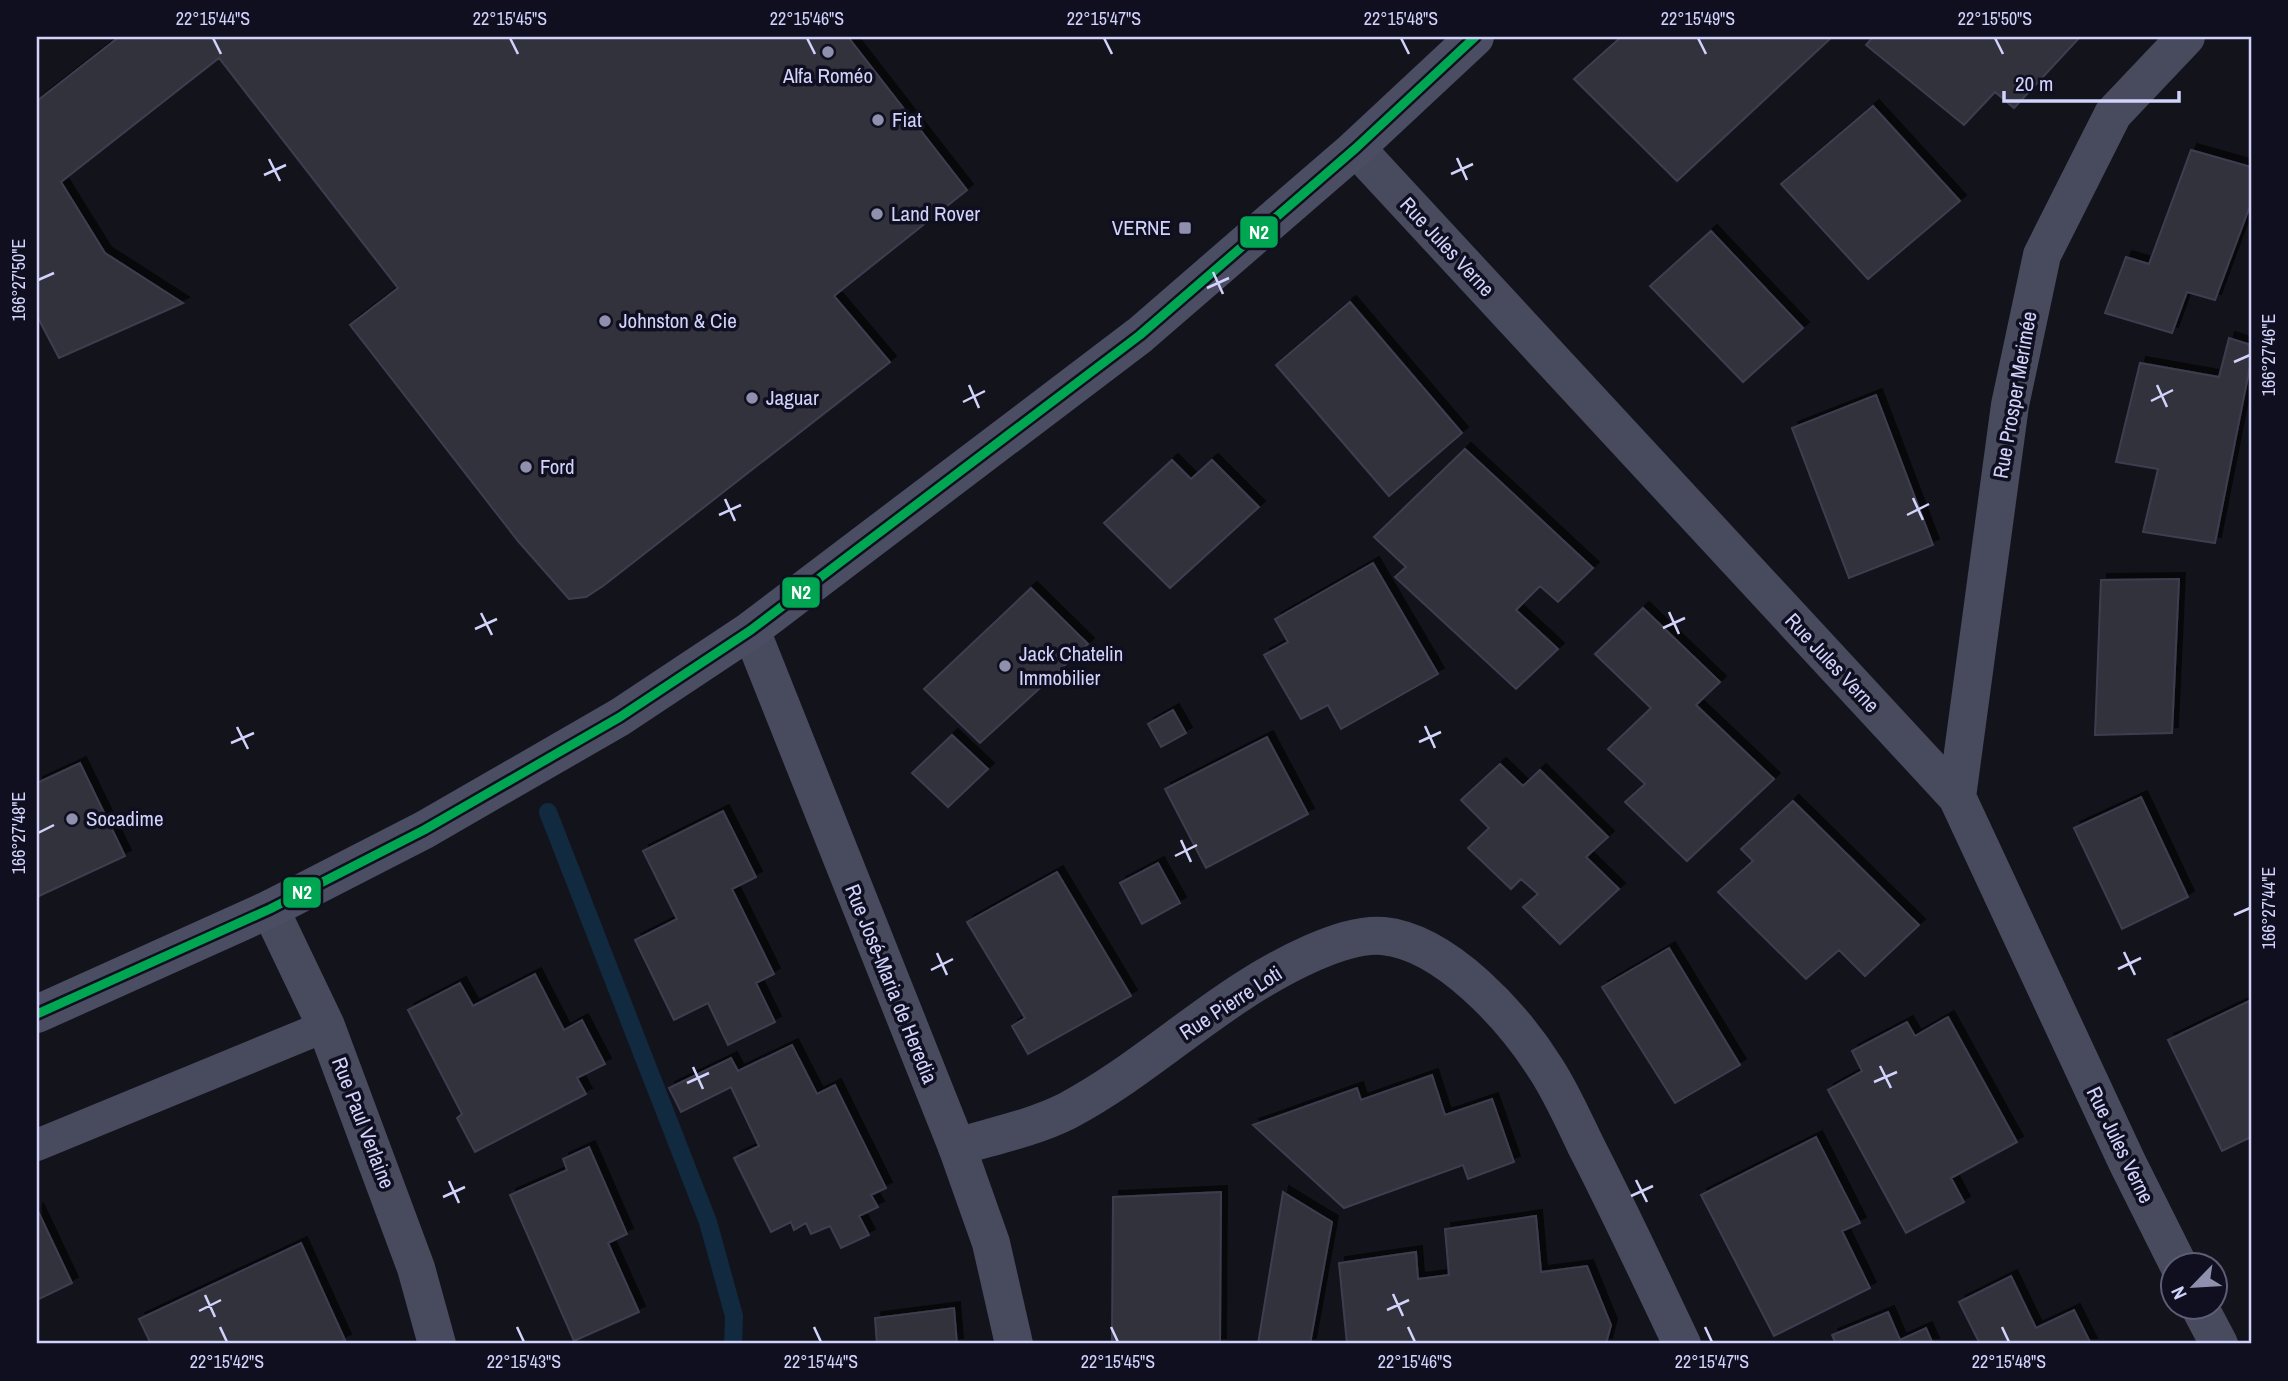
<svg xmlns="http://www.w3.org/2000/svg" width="2288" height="1381" font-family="'Archivo Narrow',sans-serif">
  <defs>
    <filter id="shadow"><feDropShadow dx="6" dy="-6" stdDeviation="0" flood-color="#0009"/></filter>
  </defs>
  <rect width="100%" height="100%" fill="#13131c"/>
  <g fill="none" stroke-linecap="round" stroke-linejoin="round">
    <!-- stream -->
    <path stroke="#112a3f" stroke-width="18" d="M548,812L708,1222L734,1316L733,1344"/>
  </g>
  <!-- building -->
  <path fill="#31313e" stroke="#3e3e4f" stroke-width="2" filter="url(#shadow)" d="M119,37H848L967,190L834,296L890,362L603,586L586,597L569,599L518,541L350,325L398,288L219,58L61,182L105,253L183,303L59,358L37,316V101Z
    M1621,37H1832L1677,181L1574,79Z
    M1873,37H2080L2014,108L1995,92L1964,125L1866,45Z
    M1873,106L1960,201L1868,279L1781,184Z
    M2191,150L2251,167V203L2215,300L2187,292L2172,333L2105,313L2126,257L2149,264Z
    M1711,231L1803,328L1743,382L1650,286Z
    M1350,302L1462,433L1389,496L1276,365Z
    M2229,338L2251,345V361L2215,543L2143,532L2158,469L2116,462L2140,363L2219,377Z
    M1876,395L1933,545L1849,578L1792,428Z
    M1465,449L1593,568L1558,602L1540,586L1516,610L1558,649L1516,689L1395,577L1406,567L1374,537Z
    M1172,460L1191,479L1212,460L1259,507L1170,588L1104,523Z
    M1373,563L1438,674L1341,729L1328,705L1301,719L1264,655L1288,642L1275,619Z
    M2179,579L2172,733L2095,735L2101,580Z
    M1031,588L1088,644L980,743L924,689Z
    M1643,608L1720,682L1696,705L1774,779L1687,861L1625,802L1645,784L1608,749L1651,708L1595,654Z
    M1173,710L1186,733L1161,747L1148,724Z
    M952,735L988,769L948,807L912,773Z
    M1267,737L1308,814L1206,868L1165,789Z
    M80,763L125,856L37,897V783Z
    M1500,764L1523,786L1540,770L1608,837L1586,857L1619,889L1560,944L1523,907L1538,894L1521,879L1511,889L1468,848L1489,828L1461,800Z
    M2141,797L2188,897L2122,929L2074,828Z
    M1793,801L1919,925L1865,976L1839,950L1806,979L1718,892L1753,861L1741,849Z
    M723,811L756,877L732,889L774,974L756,983L775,1022L728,1045L708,1003L674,1020L635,940L677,919L643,851Z
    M1158,863L1180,903L1142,924L1120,883Z
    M1057,872L1131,996L1028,1054L1012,1026L1025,1018L967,922Z
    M1669,948L1740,1065L1675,1103L1602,987Z
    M535,974L564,1030L582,1020L605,1064L577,1078L586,1094L475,1152L457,1118L462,1114L408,1010L460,983L473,1006Z
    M2251,1000V1137L2222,1151L2168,1040Z
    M1948,1017L2017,1142L1951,1178L1964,1202L1906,1233L1828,1090L1862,1071L1852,1051L1907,1022L1915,1036Z
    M792,1045L817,1094L835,1085L886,1188L871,1195L878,1207L859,1216L869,1235L841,1248L830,1226L811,1234L806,1223L794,1230L791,1222L771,1232L734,1158L759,1146L731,1087L681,1112L669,1088L731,1058L738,1071Z
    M1432,1075L1445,1115L1492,1099L1514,1162L1468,1179L1463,1165L1344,1208L1253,1125L1357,1088L1361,1100Z
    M1816,1137L1860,1223L1842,1231L1870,1288L1774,1336L1701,1195Z
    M589,1147L627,1234L608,1243L639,1312L574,1341L510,1195L567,1170L563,1159Z
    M1221,1192L1220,1344H1112L1113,1197Z
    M1283,1192L1332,1222L1310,1344H1258Z
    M37,1209L72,1283L37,1300Z
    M1536,1216L1541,1272L1587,1266L1611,1325L1606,1344H1347L1339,1263L1416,1252L1418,1279L1449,1275L1445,1229Z
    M301,1243L345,1340L336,1344H151L139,1319Z
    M2011,1276L2036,1328L2074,1310L2091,1344H1980L1959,1302Z
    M954,1308L957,1344H877L875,1318Z
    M1888,1312L1900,1340L1926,1328L1933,1344H1836L1832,1335Z"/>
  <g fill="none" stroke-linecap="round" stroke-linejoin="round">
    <!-- service -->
    <path stroke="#484a5d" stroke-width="32" d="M37,1145L326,1026"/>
    <!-- minor -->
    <path stroke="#484a5d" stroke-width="38" d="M1356,148L1957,797L2127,1162L2179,1266
      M1957,797L2010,405L2042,255L2113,114L2186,37
      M270,909L326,1026L416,1268L437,1344
      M957,1147C993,1136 1033,1128 1067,1111C1131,1077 1185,1028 1246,989C1279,968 1343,932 1383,936C1446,942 1514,1018 1546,1069C1561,1092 1573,1119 1585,1144C1619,1210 1650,1277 1682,1344
      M2200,1308L2219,1344"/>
    <!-- tertiary -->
    <path stroke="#484a5d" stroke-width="38" d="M751,630L957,1147L991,1243L1014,1344"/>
    <!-- secondary -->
    <path stroke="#4b4e62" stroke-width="38" d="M37,1014L270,909L424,830L620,717L751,630L1140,335L1356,148L1475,37"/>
    <defs>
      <path id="bus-1" d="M37,1014L270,909L424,830L620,717L751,630L1140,335L1356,148L1475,37"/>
    </defs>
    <!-- bus-1 casing -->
    <use href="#bus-1" stroke="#0f0f20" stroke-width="14"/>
    <!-- bus-1 -->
    <use href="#bus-1" stroke="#00a651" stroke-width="9"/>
  </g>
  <!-- ticks -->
  <path fill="none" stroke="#d1d3fc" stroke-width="2.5" d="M213,38L221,54M510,38L518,54M807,38L815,54M1104,38L1112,54M1401,38L1409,54M1698,38L1706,54M1995,38L2003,54M1457,158L1467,180M269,159L280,181M1451,174L1473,164M264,175L286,165M1213,272L1223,294M38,280L54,273M1207,288L1229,278M2234,362L2250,355M969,385L979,408M2157,385L2167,407M2151,401L2173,390M963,402L985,391M1913,498L1923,520M725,499L735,521M719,515L741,505M1907,515L1929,504M1669,612L1679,634M481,613L492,635M1663,628L1685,618M475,629L497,619M1425,726L1435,748M237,727L248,749M1419,742L1441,732M231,743L254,733M38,833L54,825M1181,840L1191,862M1175,856L1197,845M2234,915L2250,908M2124,952L2135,975M937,953L947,975M2118,969L2141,958M931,970L953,959M1880,1066L1891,1088M693,1067L703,1089M1874,1082L1897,1072M687,1083L709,1073M1636,1180L1647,1202M449,1181L459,1203M1631,1196L1653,1186M443,1197L465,1187M1393,1294L1403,1316M205,1295L215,1317M1387,1310L1409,1300M199,1311L221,1300M220,1327L227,1342M517,1327L524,1342M814,1327L821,1342M1111,1327L1118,1342M1408,1327L1415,1342M1705,1327L1712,1342M2002,1327L2009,1342"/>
  <!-- markers -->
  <g fill="#8e90ae" stroke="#0f0f20" stroke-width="2.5">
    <circle cx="828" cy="52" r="7"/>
    <circle cx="878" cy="120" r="7"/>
    <circle cx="877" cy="214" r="7"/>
    <rect x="1178" y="221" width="14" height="14" rx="3.5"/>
    <circle cx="605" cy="321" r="7"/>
    <circle cx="752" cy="398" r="7"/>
    <circle cx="526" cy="467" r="7"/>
    <circle cx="1005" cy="666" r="7"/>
    <circle cx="72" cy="819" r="7"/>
  </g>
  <g text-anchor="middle" stroke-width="7" stroke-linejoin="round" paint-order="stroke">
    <!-- poi labels -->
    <g font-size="21" fill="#d1d3fc" stroke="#0f0f20" text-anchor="start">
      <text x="828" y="83" text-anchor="middle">Alfa Roméo</text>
      <text x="892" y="127">Fiat</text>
      <text x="891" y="221">Land Rover</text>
      <text x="1171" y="235" text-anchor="end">VERNE</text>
      <text x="619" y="328">Johnston &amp; Cie</text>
      <text x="766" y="405">Jaguar</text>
      <text x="540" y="474">Ford</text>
      <text x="1019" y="661">Jack Chatelin<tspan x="1019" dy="24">Immobilier</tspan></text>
      <text x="86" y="826">Socadime</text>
    </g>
    <!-- street labels -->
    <g font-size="21" fill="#d1d3fc" stroke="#0f0f20">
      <text transform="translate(1447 247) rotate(47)" y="7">Rue Jules Verne</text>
      <text transform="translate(2015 395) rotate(-80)" y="7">Rue Prosper Merimée</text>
      <text transform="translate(1832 663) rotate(47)" y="7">Rue Jules Verne</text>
      <text transform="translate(891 984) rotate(68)" y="7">Rue José-Maria de Heredia</text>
      <text transform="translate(1231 1003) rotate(-33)" y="7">Rue Pierre Loti</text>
      <text transform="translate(363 1123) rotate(69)" y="7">Rue Paul Verlaine</text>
      <text transform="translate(2120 1145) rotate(64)" y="7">Rue Jules Verne</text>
    </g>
  </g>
  <g stroke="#0f0f20" stroke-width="2.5">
    <rect x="1239" y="215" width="40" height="34" rx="7" fill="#00a651"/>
    <rect x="781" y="576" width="40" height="33" rx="7" fill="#00a651"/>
    <rect x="282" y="876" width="40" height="33" rx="7" fill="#00a651"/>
  </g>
  <g font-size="19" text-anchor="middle" font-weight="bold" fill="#fff">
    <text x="1259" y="239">N2</text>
    <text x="801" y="599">N2</text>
    <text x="302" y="899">N2</text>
  </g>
  <!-- border -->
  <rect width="2288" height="1381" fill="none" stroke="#0f0f20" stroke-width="77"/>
  <!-- north arrow -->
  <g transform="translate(2194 1286) rotate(245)"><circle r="33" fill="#0f0f20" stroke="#5d5d78" stroke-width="2"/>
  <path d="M0-5L12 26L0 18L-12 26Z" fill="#8e90ae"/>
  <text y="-10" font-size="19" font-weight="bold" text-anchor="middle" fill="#d1d3fc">N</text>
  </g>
  <!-- scale -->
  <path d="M2004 91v10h175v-10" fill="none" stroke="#d1d3fc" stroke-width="3.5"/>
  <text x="2015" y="91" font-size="21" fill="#d1d3fc" stroke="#0f0f20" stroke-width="5" paint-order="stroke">20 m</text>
  <rect x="38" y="38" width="2212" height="1304" fill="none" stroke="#d1d3fc" stroke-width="2.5"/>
  <g font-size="18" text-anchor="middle" fill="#d1d3fc">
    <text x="213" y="25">22°15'44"S</text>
    <text x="510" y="25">22°15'45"S</text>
    <text x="807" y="25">22°15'46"S</text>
    <text x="1104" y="25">22°15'47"S</text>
    <text x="1401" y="25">22°15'48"S</text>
    <text x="1698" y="25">22°15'49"S</text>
    <text x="1995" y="25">22°15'50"S</text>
    <text transform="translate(19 280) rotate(-90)" y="6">166°27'50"E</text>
    <text transform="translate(2269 355) rotate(-90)" y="6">166°27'46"E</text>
    <text transform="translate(19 833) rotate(-90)" y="6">166°27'48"E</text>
    <text transform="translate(2269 908) rotate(-90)" y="6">166°27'44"E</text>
    <text x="227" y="1368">22°15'42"S</text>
    <text x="524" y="1368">22°15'43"S</text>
    <text x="821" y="1368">22°15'44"S</text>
    <text x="1118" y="1368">22°15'45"S</text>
    <text x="1415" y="1368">22°15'46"S</text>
    <text x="1712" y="1368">22°15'47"S</text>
    <text x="2009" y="1368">22°15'48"S</text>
  </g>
</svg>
